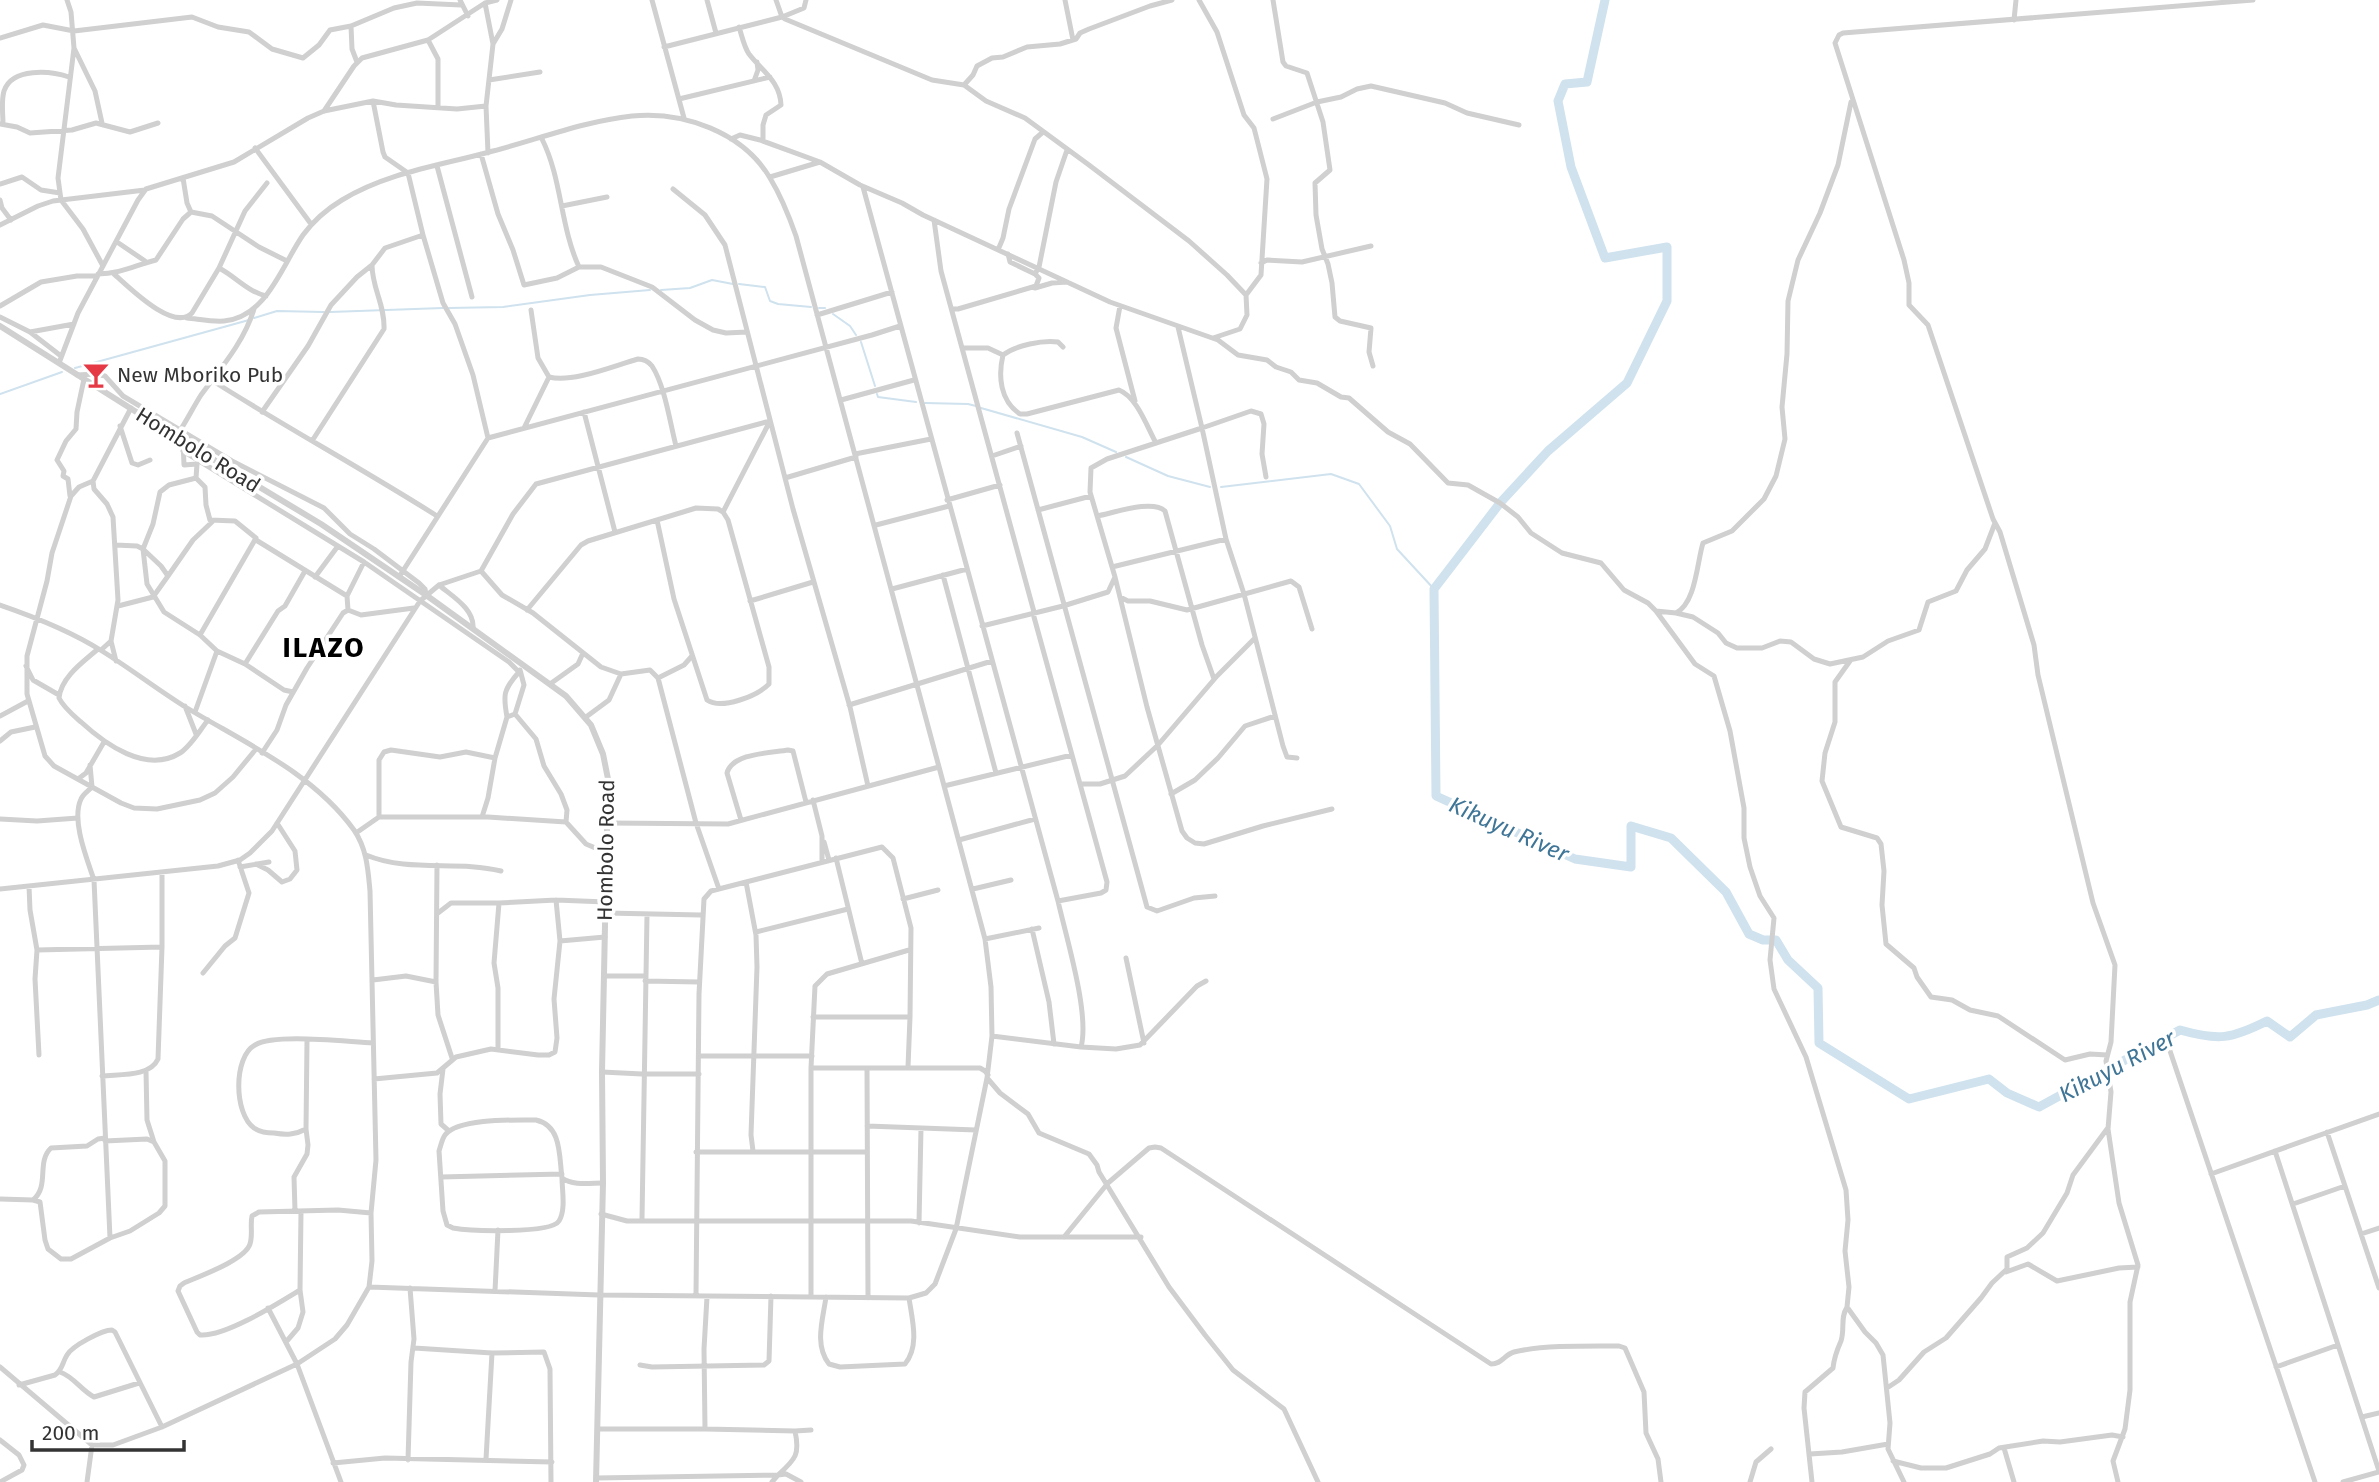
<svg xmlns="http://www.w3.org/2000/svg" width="2379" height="1482" font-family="'Fira Sans',sans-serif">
  <rect width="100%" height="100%" fill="#fff"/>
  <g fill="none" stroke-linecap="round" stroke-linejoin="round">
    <!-- stream -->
    <path stroke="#cfe2ee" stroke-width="2" d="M739,284L765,287L770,301L778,304L811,307
      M661,290L690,288L712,280L733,284
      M449,308L503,307L590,295L650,290
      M819,308H825
      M330,312L443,308
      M833,314L850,326L856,335
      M254,318L277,311L324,312
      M861,342L875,386
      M75,368L249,320
      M0,394L62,372
      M877,394L878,397L916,402
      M925,403L968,404L976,406
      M981,408L1082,437L1116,452
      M1126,457L1168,476L1210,487
      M1221,487L1331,474L1359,484L1390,526L1397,549L1434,589"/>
    <!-- river -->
    <path stroke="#cfe2ee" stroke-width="9" d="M1605,0L1587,82L1565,84L1558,101L1571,167L1605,258L1667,247V301L1627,383L1548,451L1500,503L1434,589L1436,796L1575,859L1631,867V826L1671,838L1726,892L1749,934L1763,940H1776L1788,960L1818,988L1819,1043L1909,1099L1989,1079L2007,1093L2039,1107L2180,1030C2219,1041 2231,1039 2267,1021L2290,1037L2316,1015L2367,1005L2379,1000"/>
    <!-- minor -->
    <path stroke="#d0d0d0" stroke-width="5" d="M67,0L71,12L74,48L58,178L61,200L83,229L103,266
      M460,0L468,16
      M652,0L684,118
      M707,0L716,33
      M776,0L782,17L785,19L932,80L964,85L973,75L977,66L992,58L1003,57L1027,47L1060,44L1076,39L1080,33L1089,29L1150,6L1172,0
      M1065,0L1073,40
      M1199,0L1217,32L1244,115L1254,128L1267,179L1261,275L1246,295L1247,315L1240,329L1213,338
      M1273,0L1283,62L1286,66L1307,73L1323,122L1330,170L1315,183L1316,215L1322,249L1328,264L1332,283L1335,317L1340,321L1371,328L1369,352L1373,366
      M485,3L493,44L486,106
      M2014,20L2016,0
      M739,27C742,36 744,47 749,54C762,71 780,81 781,105L766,115L763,125V141
      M0,38L43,25L74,31L192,17L218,27L249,32L272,49L303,58L319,45L330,30L351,26
      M428,40L438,59V107
      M493,44L502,29L511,0
      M664,47L782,17L804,8L806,0
      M74,48L95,91L102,123
      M357,62L352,49L351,26L394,8L417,3L461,5
      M489,80L540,72
      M754,81L758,70L757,62
      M964,85L986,101L1025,118L1089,165L1189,241L1227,275L1246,295
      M679,99L770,77
      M324,111L354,66L362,58L428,40L485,3L497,0
      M1273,119L1317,102L1341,97L1357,89L1371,86L1445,103L1467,113L1519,125
      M0,124L17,127L30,133L72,130L96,123L130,132L158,123
      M3,124C3,114 1,101 4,91C12,67 51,71 69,77
      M542,139C562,179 560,226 579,267
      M731,139L740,135L760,140L820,162L860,185L902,203L923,215L1110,302L1218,340L1238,355L1267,360L1276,367L1291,372L1299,380L1317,383L1341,397L1349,398L1388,432L1410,444L1448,483L1468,485L1500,503L1518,517L1531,533L1562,553L1601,563L1624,590L1648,603L1656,611L1676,613C1696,603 1697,562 1703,543L1732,531L1764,499L1776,476L1785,439L1782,407L1787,354L1788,301L1798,260L1820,213L1838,165L1851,102
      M255,148L311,224
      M481,154L498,214L513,250L524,285L557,278L579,267H601L652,287L695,320L713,330L726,333L747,332
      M437,166L472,297
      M770,177L820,162
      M183,178L187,203L191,212
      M0,184L22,177L41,190L60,193
      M863,187L1058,901C1066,937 1090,1014 1081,1047L992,1036
      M673,189L705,215L725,245L793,509L850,707L868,786
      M0,200L2,208L11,220
      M562,206L607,197
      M934,220L941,271L1034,612V617L1107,882L1106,890L1101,893L1058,901
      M0,225L38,206L53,201L145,190
      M423,235L443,303L455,324L473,375L488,438
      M117,242L145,261
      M998,250L1003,238L1009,209L1035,139L1043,132
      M1008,254L1010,262L1035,274
      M1261,263L1267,260L1302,262L1371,246
      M98,274C120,274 136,265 156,260L183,219L191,212L212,216L259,247L287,261
      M114,274C129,287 173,332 192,313L219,268
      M1035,288L1052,283L1067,282
      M266,296C247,291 236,277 219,268L245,211L267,183
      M0,306L41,282L77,276H97
      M1120,306L1116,328L1135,401
      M952,309H958L1036,286L1039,278L1035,274L1039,267L1056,182L1067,150
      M531,310L538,358L549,377C573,383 613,366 638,359C644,359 648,361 652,366C665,386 670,423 676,446
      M817,315L892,292
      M0,317L30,332L74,324
      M187,318C198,319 212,322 224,321C267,317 282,265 303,235C314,220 327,209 342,200C388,172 443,165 493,151C539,139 585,121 632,116C683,111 743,132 770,178C781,196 789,216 796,236L939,767L728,824L608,823
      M30,332L61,356
      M964,348H988L1003,355C998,376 1000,401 1020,414H1027L1119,390C1137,397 1147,427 1156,443
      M1003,355C1016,345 1043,340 1058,342L1063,347
      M59,363L78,313L138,200L146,189L234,162L308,118L324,111L373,101L396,105L457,109L486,106L488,153
      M77,375L96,374L105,376L123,396L232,461L324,508L350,534L374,549L419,583L425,589L426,595
      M213,381C287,428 363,469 437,516
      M841,400L914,380
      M262,412L308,346L331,305L357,277L372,265L385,248L423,235L408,173L385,157L383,152L373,101
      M584,412L615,532
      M120,426L132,463L138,465L150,460
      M524,428L549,377
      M181,429C188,418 194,406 201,395C221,368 244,342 254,309
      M1017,433L1147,907L1157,911L1194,898L1215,896
      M183,441L184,465L197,464L196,478L205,487L206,505L210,520L235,521L256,538L200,635
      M312,441L384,329C385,305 372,288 372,265
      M183,451L364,562L509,662L519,672C503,690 503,695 507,717
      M855,454L931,439
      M992,456L1021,446
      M1266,477L1262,454L1264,424L1261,414L1251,411L1202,428L1226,539L1244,594L1283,746L1287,757L1297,758
      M785,478L856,457
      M93,481L79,487L71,496L52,553L47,581L27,656V694L45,756L54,766L121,803L134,808L157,809L200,800L215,793L233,777L256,749
      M70,496L68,479L63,476L64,471L57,460L66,441L76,429L77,412L84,379
      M947,500L1000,485
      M1038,510L1091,496
      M723,512L770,421
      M1097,516C1114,513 1152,499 1165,511L1202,645L1214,679
      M876,525L949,506
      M256,540L347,596L348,610
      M115,545L137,546L143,549L147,584L164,612L200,635L217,651L245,664L284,690L293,692
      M1112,567L1226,539
      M481,571L502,595L533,613L601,667L621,674L650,670L658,678L696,823L719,889
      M943,575L996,773
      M168,576L193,540L212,522
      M315,577L338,546
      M399,577L488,438L872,335L900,326
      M1115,577L1147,707L1182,831L1187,838L1195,843L1204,844L1263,826L1332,809
      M439,585C453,597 475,609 473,629
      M892,589L967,569
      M347,596L364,562
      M1120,597L1128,601H1150L1187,610L1291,581L1299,587L1312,629
      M750,601L813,582
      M0,605C35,617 71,631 102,651C131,669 158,690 187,708C245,743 313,773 354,830C367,849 368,870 370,891L376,1160L371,1213L372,1261L369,1287L347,1325L335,1339L297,1364L162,1427L113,1445H92L0,1367
      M118,606L153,597L168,576L161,566L143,549L153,524L160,492L169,485L196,478
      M527,610L581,545L588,541L696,508L718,509L723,512L728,520L769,667V684C757,696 722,710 707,700L674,599L657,520
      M1656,611L1695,664L1714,676L1730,731L1744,808V838L1750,867L1760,896L1774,918L1770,960L1774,989L1806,1057L1846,1190L1848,1220L1845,1251L1849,1287L1847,1307L1865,1332L1876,1343L1883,1355L1890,1423L1888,1449L1904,1482
      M1676,613L1693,617L1718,633L1726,643L1737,648H1762L1780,641L1791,642L1814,659L1830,664L1863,657L1888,641L1919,630L1928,602L1956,591L1967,570L1985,549L1995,523
      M982,626L1063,606L1108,592L1115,577L1090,492L1091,468L1107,459L1202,428L1178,327
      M111,641L116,661
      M98,649C83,662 61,677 59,698C64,708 73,715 81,722C105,744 146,774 180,753C191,746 200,730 208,720
      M101,650L111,641L118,600L113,517L107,504L94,489L93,481L131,408
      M1850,661L1835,682V722L1825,753L1822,781L1841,827L1877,838L1881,844L1884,871L1882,905L1886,944L1914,968L1917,977L1931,997L1952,1000L1970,1010L1998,1016L2065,1060L2090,1054L2107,1055
      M245,664L278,611L285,606L305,571
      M26,666L33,680L59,695
      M658,678L684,665L692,656
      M550,684L578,664L583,653
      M849,705L992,661
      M185,706L196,734
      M195,712L217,651
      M515,714L536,739L544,766L561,794L567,810L566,822
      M0,716L28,701
      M586,717L609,700L621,674
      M0,741L11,732L35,727
      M262,753L277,730L286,705L307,668L343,613L348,610L361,615L414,608
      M90,765L92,787C88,791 83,794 81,799C71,820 87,859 94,880L110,1238
      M78,779L86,773L104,742
      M1080,784H1100L1125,776L1158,745L1217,676L1255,638
      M944,786L1072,755
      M1171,794L1195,780L1218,758L1245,726L1275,716
      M813,800L822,836V861
      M379,817V760L384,752L391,750L440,757L466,752L495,758L507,717L515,714L524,685L520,670
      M482,817L488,798L495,758
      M0,819L37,821L78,818
      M741,820L727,773C732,753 771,753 788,750L793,751L806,802
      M356,833L379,817H488L566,822L586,844L607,853
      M959,840L1035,819
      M824,842L829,860
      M366,855C409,873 457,860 501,871
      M836,858L862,964
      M256,864L268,870L282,882L290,879L297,870L295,851L277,823
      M437,865L436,982L438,1015L452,1058
      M240,867L269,862
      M746,882L756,935L757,967L751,1135L753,1151
      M29,886L30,910L37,950L35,979L39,1055
      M0,889L218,866L240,860L250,853L272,831L420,601L439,585L481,571L513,514L536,484L770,421
      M973,889L1011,880
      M903,899L938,890
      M438,913L451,903H499L556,900L606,902
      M606,913L701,915
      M1032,929L1049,1002L1054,1044
      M756,932L848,909
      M985,939L1039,928
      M560,941L605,937
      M37,950L162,947
      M1126,958L1144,1043
      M203,973L225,946L235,938L249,893L238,860
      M605,976H645
      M373,980L406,976L436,982
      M645,981L699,982
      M813,1017H910L908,1067
      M2166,1039L2315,1482
      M1081,1047L1116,1049L1140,1045L1197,986L1206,981
      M498,1049V988L494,963L499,903
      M699,1056H812
      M811,1068H980L985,1071L988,1075
      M867,1068L868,1298
      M443,1069L440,1094L441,1124L449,1131
      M146,1071L147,1120L154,1142
      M602,1072L642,1074H699
      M102,1076C120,1074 150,1077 158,1059L162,947V873
      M374,1079L437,1073L456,1057L491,1049L538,1055H549L555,1052L557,1038L554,999L560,941L556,900
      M988,1079L1000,1093L1028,1114L1039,1133L1089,1154L1097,1165L1099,1172L1169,1287L1205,1335L1233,1370L1284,1409L1318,1482
      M867,1126L976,1130
      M306,1129C295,1135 286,1135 274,1133C267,1133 260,1132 254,1128C234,1114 233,1057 255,1045C275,1033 347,1042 373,1043
      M2327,1132L2379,1288
      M2275,1151L2379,1471
      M696,1152H867
      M2211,1174L2379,1114
      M441,1177L562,1174
      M562,1178C562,1190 566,1210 559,1221C551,1234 470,1231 453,1228L447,1225L443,1211L439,1151C441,1145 442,1139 445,1135C458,1118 516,1120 536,1120C562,1126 559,1156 562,1178C573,1186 590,1183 603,1183
      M0,1199L33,1200C50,1186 36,1162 51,1148L87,1146L98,1139L105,1138
      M33,1200L40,1202L45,1240L48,1249L61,1259H71L110,1238L130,1231L159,1213L165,1206V1161L154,1142L147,1139L105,1141
      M2293,1204L2345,1186
      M295,1211L294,1177L307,1154L308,1145L306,1129L307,1041
      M601,1214L627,1221H911L1020,1237H1141
      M642,1219L647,915
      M919,1223L921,1128
      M2361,1234L2379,1228
      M1064,1237L1108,1183L1149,1148L1155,1147L1161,1148L1491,1364C1502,1364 1504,1355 1514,1352C1542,1345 1589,1346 1619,1346L1625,1348L1644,1392L1646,1433L1658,1459L1661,1482
      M2006,1272L2028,1264L2057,1281L2119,1268L2138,1267
      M369,1287L599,1295L909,1298L926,1293L935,1284L956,1229L987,1078L992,1036L991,987L985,939L939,767
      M300,1290C277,1304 225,1337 200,1335L197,1332L178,1291L180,1286L184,1283C200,1276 245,1260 250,1244C253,1235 250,1225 252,1216L259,1212L338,1210L371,1213
      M495,1291L498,1230
      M696,1295L699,994L704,899L711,891L882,847L893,858L911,928L910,1017
      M811,1297V1068L815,986L827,974L909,950
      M826,1297C823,1319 814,1345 829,1364L840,1367L905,1364C920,1346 912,1319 909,1298
      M268,1308L297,1364L341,1482
      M286,1342L298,1328L303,1312L300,1290L301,1212
      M414,1348L492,1353L544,1352L550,1369L551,1482
      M640,1365L652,1367L764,1365L769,1361L771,1296
      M2276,1367L2338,1345
      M60,1372C74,1377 81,1390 94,1397L139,1383
      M19,1385L55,1375C63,1369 62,1363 67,1355C72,1346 102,1330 112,1330L115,1332L162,1427
      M1887,1388L1899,1380L1924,1352L1946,1338L1981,1298L1992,1283L2007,1269V1257L2027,1248L2043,1233L2067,1193L2073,1175L2107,1129
      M2362,1417L2379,1413
      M598,1429H705L704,1349L707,1297
      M795,1431L811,1430
      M0,1440L19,1455L24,1465L22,1470L0,1482
      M2004,1448L2014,1482
      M1810,1454L1842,1452L1888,1444
      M486,1459L492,1353
      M408,1460L411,1362L414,1339L410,1288
      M1893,1461L1921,1468H1946L1990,1454L1999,1448L2043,1441L2060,1442L2112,1435L2123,1437
      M333,1463L385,1458L552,1462
      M596,1478L778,1475C796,1459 800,1454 795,1431L705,1429
      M87,1482L92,1445
      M772,1482L778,1475L786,1474L801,1482
      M1750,1482L1756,1462L1771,1449
      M1812,1482L1804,1408L1805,1392L1833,1368C1834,1357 1837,1350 1841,1341C1845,1329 1840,1318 1847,1307
      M2118,1482L2113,1461L2125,1429L2130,1390V1302L2138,1265L2119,1203L2108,1129L2111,1092L2106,1061L2111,1042L2115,965L2093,903L2038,675L2034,645L2000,532L1993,519L1928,325L1909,305V283L1904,260L1835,43L1839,35L1843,33L2253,0
      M2343,1482L2379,1472"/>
    <!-- tertiary -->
    <path stroke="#d0d0d0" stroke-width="6" d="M0,326L176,437L321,524L426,595L566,696L591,725L603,754L608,779L602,1072L603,1183L596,1482"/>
  </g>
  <!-- icons -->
  <defs>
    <symbol id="bar-bare" viewBox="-9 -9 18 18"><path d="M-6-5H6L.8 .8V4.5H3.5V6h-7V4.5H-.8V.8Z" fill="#e63946" stroke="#fff" stroke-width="2.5" paint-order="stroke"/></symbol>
  </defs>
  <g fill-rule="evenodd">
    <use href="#bar-bare" x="77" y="356" width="38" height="38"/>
  </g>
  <g text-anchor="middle" stroke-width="7" stroke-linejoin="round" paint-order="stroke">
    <!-- poi labels -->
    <g font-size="21" fill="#333" stroke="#fff" text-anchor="start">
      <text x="117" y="382">New Mboriko Pub</text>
    </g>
    <!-- street labels -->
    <g font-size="21" fill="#333" stroke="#fff">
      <text transform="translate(198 450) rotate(32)" y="7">Hombolo Road</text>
      <text transform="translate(606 850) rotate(-89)" y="7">Hombolo Road</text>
    </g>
    <!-- water labels -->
    <g font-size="23" font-style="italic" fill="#3f7597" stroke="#fff">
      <text transform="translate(1509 829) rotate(24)" y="8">Kikuyu River</text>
      <text transform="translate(2117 1066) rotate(-28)" y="8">Kikuyu River</text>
    </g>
    <!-- district labels -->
    <g font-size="28" font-weight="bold" letter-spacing="2" fill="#000" stroke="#fff">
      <text x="324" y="657">ILAZO</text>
    </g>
  </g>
  <!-- scale -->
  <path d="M32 1440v10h152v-10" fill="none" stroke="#333333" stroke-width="3.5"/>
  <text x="42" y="1440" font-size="21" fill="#333333" stroke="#ffffff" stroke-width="5" paint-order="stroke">200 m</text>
</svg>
